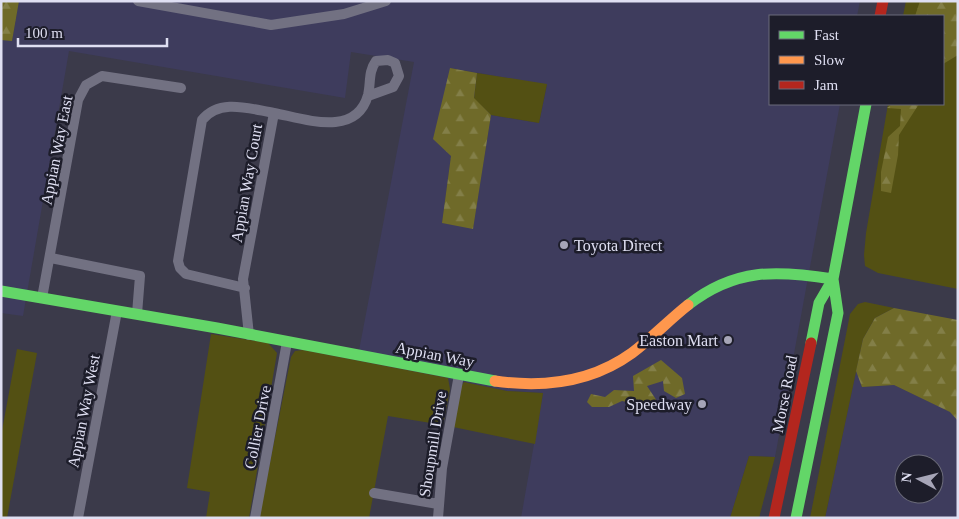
<svg xmlns="http://www.w3.org/2000/svg" width="959" height="519" font-family="Georgia,serif">
  <defs>
    <pattern id="forest-firs" width="22" height="20" patternUnits="userSpaceOnUse" patternTransform="scale(1.25)"><rect width="22" height="20" fill="#6f6a29"/><path d="M5 1l3.5 6h-7zM16 11l3.5 6h-7z" fill="#837f48"/></pattern>
  </defs>
  <rect width="100%" height="100%" fill="#3b3a4a"/>
  <!-- built -->
  <path fill="#3e3c5d" fill-rule="evenodd" d="M19,1H860L857,16H770V104H840L775,457L749,456L730,518H521L543,393L507,391L357,361L414,62L351,52L345,98L69,51L23,316L1,313V40L12,41ZM450,68L547,85L539,123L491,115L473,228L442,223L451,156Z
    M856,371L862,387L894,385L951,412L958,421V518H825ZM904,464H934V494H904Z"/>
  <!-- green -->
  <path fill="#535013" d="M906,1H958V289L878,273L865,266L864,255L866,233L888,104H943V16H903Z
    M477,73L547,84L539,123L491,115L474,99Z
    M865,302L894,308L875,318L863,339L825,518H810L850,314L858,304Z
    M211,334L268,343L277,353L249,518H206L210,492L187,488Z
    M17,349L37,353L7,518H1V436Z
    M303,350L448,378L450,389L443,425L388,416L369,518H259L291,357L295,351Z
    M464,382L507,391L543,393L535,444L453,427L460,388Z
    M749,456L775,457L759,518H730Z"/>
  <!-- forest -->
  <path fill="url(#forest-firs)" d="M1,1H19L12,41L1,40Z
    M920,1H958V55L943,64V16H915Z
    M450,68L477,73L474,98L491,115L473,229L442,223L451,156L433,139Z
    M892,104H919L899,135L898,155L891,193L881,191V172L888,137L900,126L901,109L887,108Z
    M894,308L958,320V421L950,412L894,385L862,387L856,371L863,339L875,318Z
    M661,360L682,378L685,394L676,398L664,391L663,381L647,386L657,401L650,407L622,401L609,407H592L587,402L591,394L605,397L614,390L634,391L633,376Z"/>
  <g fill="none" stroke-linecap="round" stroke-linejoin="round">
    <!-- street -->
    <path stroke="#727182" stroke-width="10" d="M138,1L271,25L344,14L386,1
      M51,258L140,276L137,314
      M245,288L186,274L180,268L178,261L202,120C220,98 250,109 274,113
      M42,298L78,100L86,85L102,76L181,88
      M249,335L243,279L274,113C305,119 356,138 368,95C371,83 368,72 376,61L388,60L395,63L399,76L393,87L368,96
      M374,493L438,504
      M78,518L117,311
      M255,518L287,342
      M438,518L442,468L459,375"/>
    <!-- fast -->
    <path stroke="#63d668" stroke-width="11" d="M1,291L217,328L495,381
      M688,305C735,268 777,270 833,279
      M811,343L819,303L833,279L866,104
      M796,518L838,313L833,279"/>
    <!-- slow -->
    <path stroke="#ff974d" stroke-width="11" d="M495,381C544,388 592,382 632,353C652,338 669,320 688,305"/>
    <!-- jam -->
    <path stroke="#b3261e" stroke-width="11" d="M880,16L883,1
      M774,518L811,343"/>
  </g>
  <!-- markers -->
  <g fill="#a6a5b7" stroke="#1d1d2a" stroke-width="2">
    <circle cx="564" cy="245" r="5"/>
    <circle cx="728" cy="340" r="5"/>
    <circle cx="702" cy="404" r="5"/>
  </g>
  <g text-anchor="middle" stroke-width="5" stroke-linejoin="round" paint-order="stroke">
    <!-- street labels -->
    <g font-size="16" fill="#dfdff2" stroke="#1d1d2a">
      <text transform="translate(56 150) rotate(-79)" y="6">Appian Way East</text>
      <text transform="translate(246 183) rotate(-80)" y="6">Appian Way Court</text>
      <text transform="translate(435 354) rotate(11)" y="6">Appian Way</text>
      <text transform="translate(784 394) rotate(-79)" y="6">Morse Road</text>
      <text transform="translate(83 411) rotate(-79)" y="6">Appian Way West</text>
      <text transform="translate(257 427) rotate(-79)" y="6">Collier Drive</text>
      <text transform="translate(432 444) rotate(-81)" y="6">Shoupmill Drive</text>
    </g>
    <!-- poi labels -->
    <g font-size="16" fill="#dfdff2" stroke="#1d1d2a" text-anchor="end">
      <text x="574" y="251" text-anchor="start">Toyota Direct</text>
      <text x="718" y="346">Easton Mart</text>
      <text x="692" y="410">Speedway</text>
    </g>
  </g>
  <!-- border -->
  <rect width="959" height="519" fill="none" stroke="#dfdff2" stroke-width="5"/>
  <!-- legend -->
  <rect x="769" y="15" width="175" height="90" fill="#1d1d2a" stroke="#6b6b7a"/>
  <rect x="779" y="31" width="25" height="8" fill="#63d668" stroke="#6b6b7a"/>
  <text x="814" y="40" font-size="15" fill="#dfdff2">Fast</text>
  <rect x="779" y="56" width="25" height="8" fill="#ff974d" stroke="#6b6b7a"/>
  <text x="814" y="65" font-size="15" fill="#dfdff2">Slow</text>
  <rect x="779" y="81" width="25" height="8" fill="#b3261e" stroke="#6b6b7a"/>
  <text x="814" y="90" font-size="15" fill="#dfdff2">Jam</text>
  <!-- north arrow -->
  <g transform="translate(919 479) rotate(277)"><circle r="24" fill="#1d1d2a" stroke="#6b6b7a"/>
  <path d="M0-4L9 19L0 12L-9 19Z" fill="#a6a5b7"/>
  <text y="-8" font-size="14" font-weight="bold" text-anchor="middle" fill="#dfdff2">N</text>
  </g>
  <!-- scale -->
  <path d="M18 38v8h149v-8" fill="none" stroke="#dfdff2" stroke-width="2.5"/>
  <text x="25" y="38" font-size="15" fill="#dfdff2" stroke="#1d1d2a" stroke-width="4" paint-order="stroke">100 m</text>
</svg>
